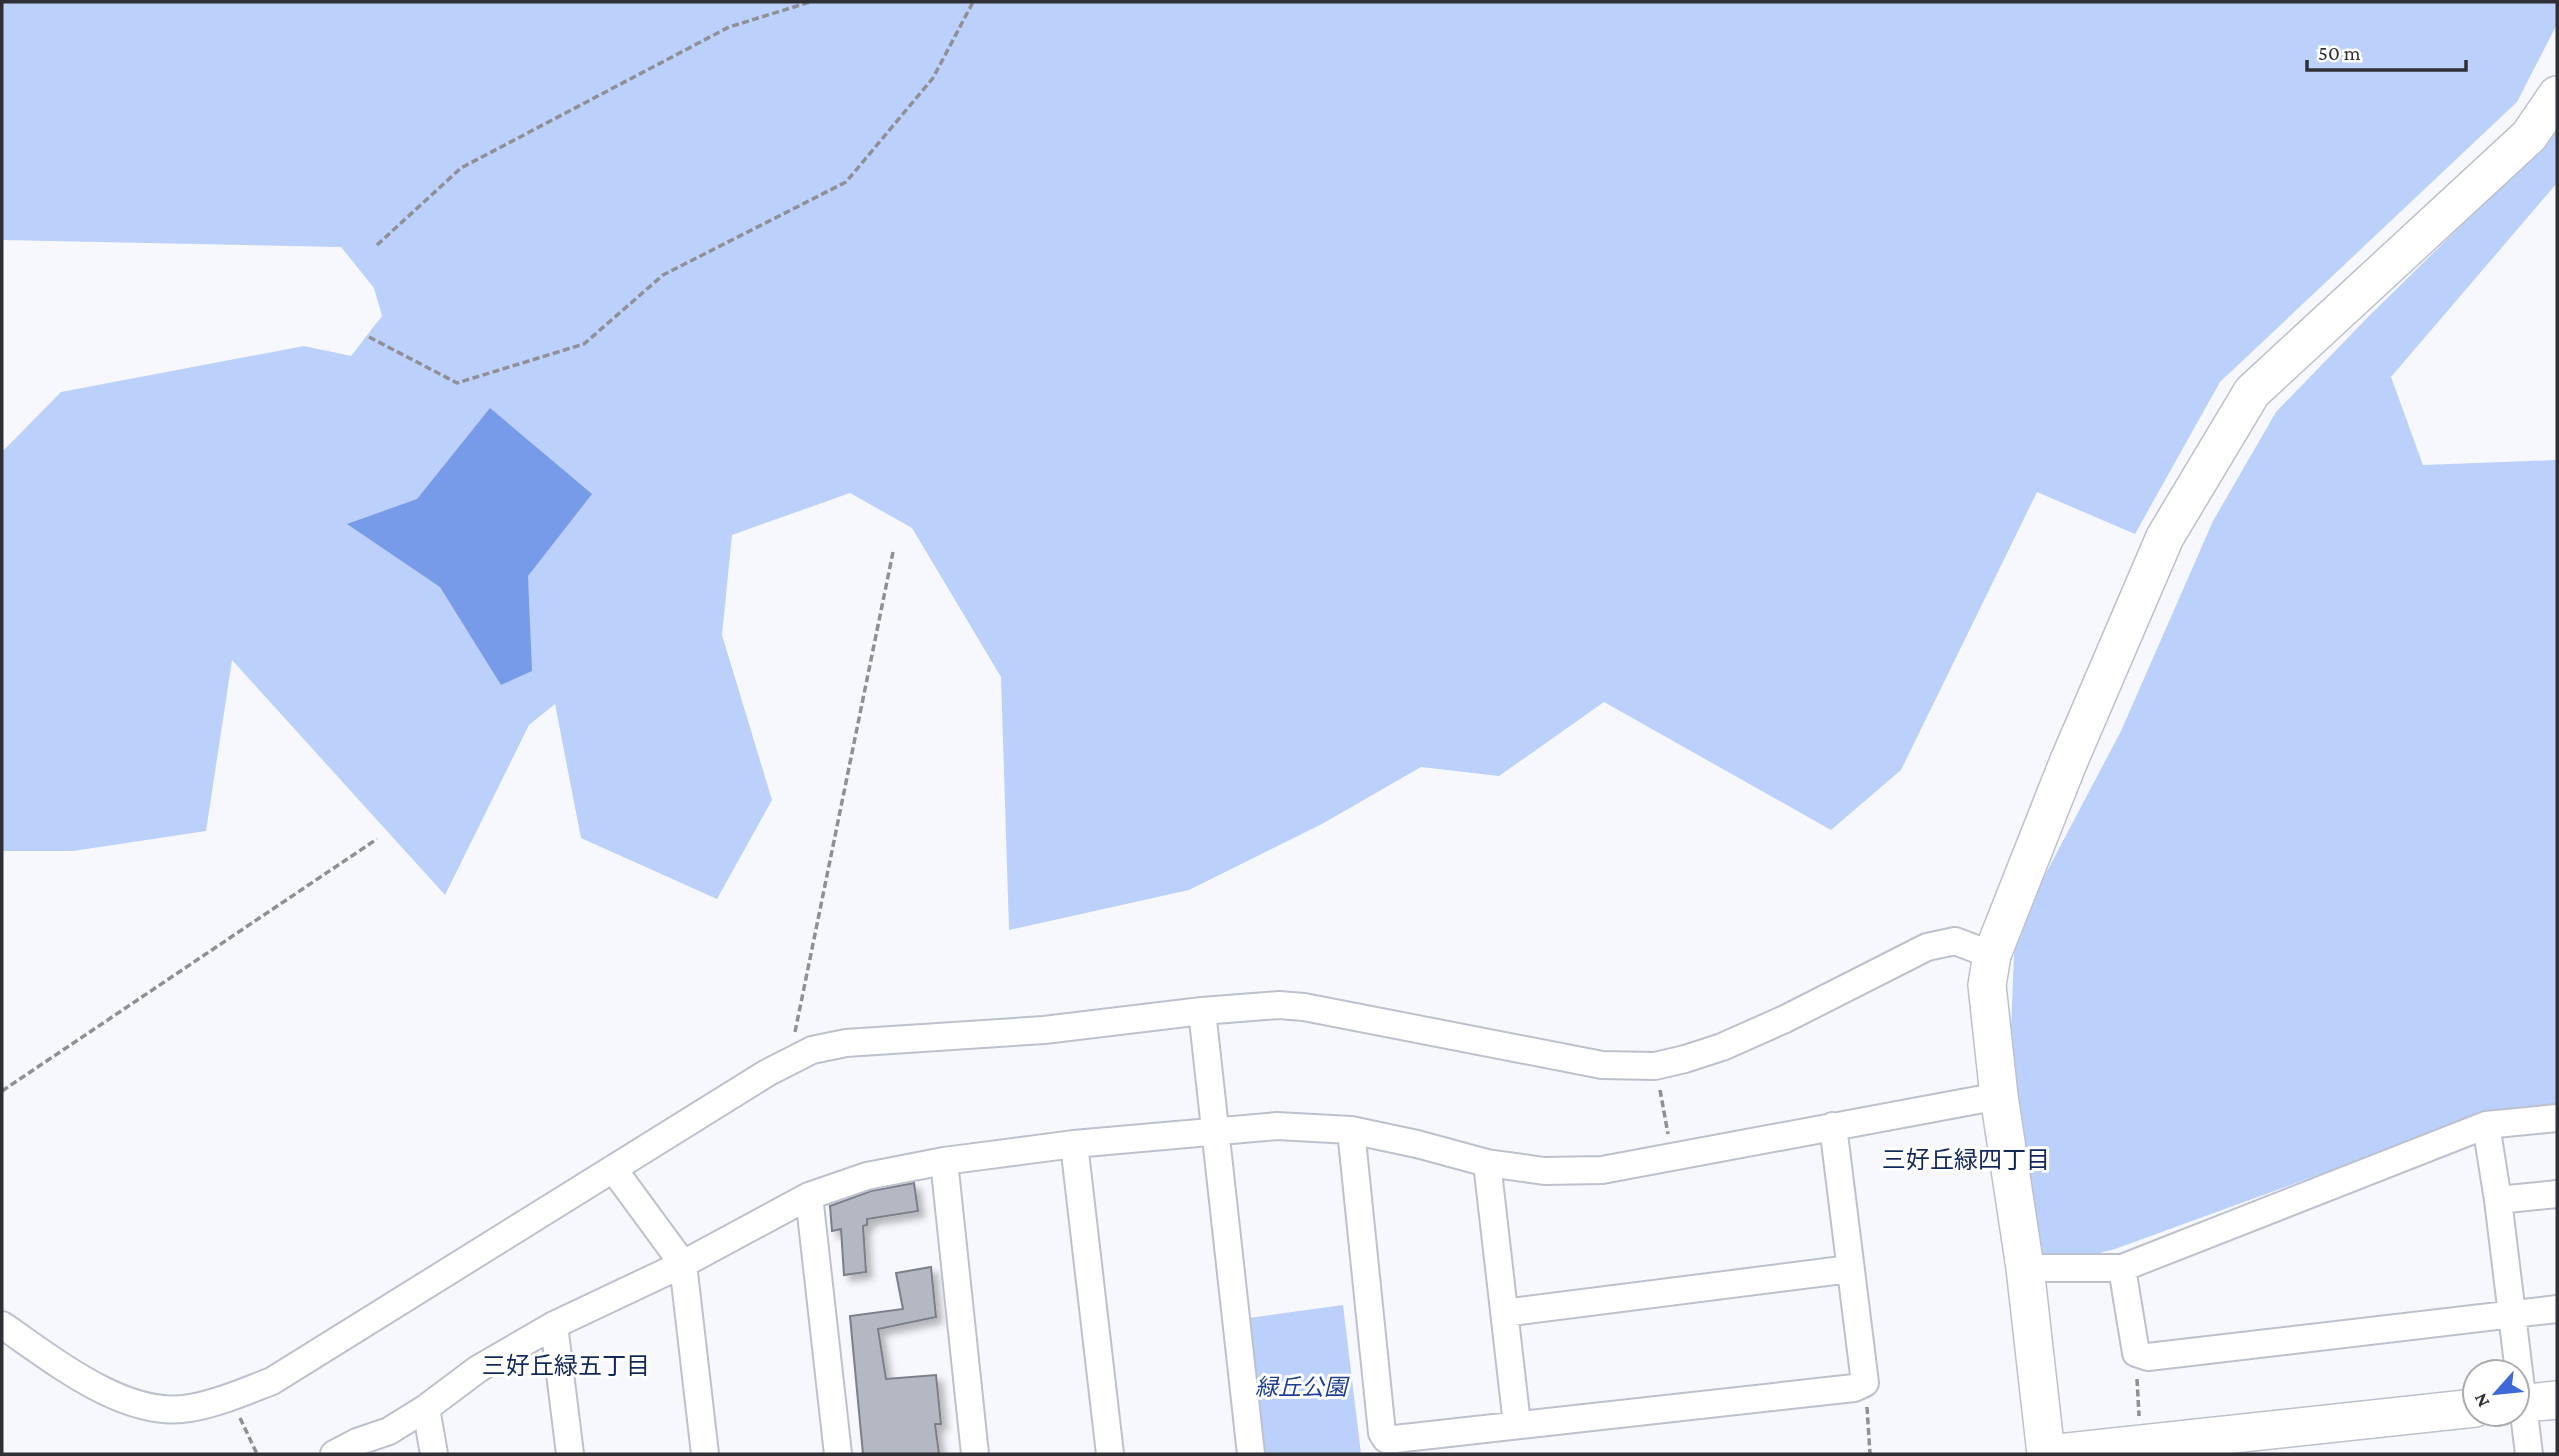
<svg xmlns="http://www.w3.org/2000/svg" width="2559" height="1456" font-family="'Crimson Pro','Noto Sans JP',serif">
  <defs>
    <filter id="shadow"><feDropShadow dx="6" dy="6" stdDeviation="3.5" flood-color="#0004"/></filter>
  </defs>
  <rect width="100%" height="100%" fill="#f6f8fd"/>
  <!-- green -->
  <path fill="#bcd0fc" d="M2,2H2557V24L2517,102L2220,382L2135,534L2037,492L1901,770L1831,830L1604,702L1499,776L1421,767L1322,824L1189,890L1009,930L1001,677L912,528L850,493L732,535L722,635L772,800L717,899L581,838L555,704L529,725L445,895L232,660L206,831L73,851H2V452L61,392L304,346L351,356L382,316L374,288L341,247L2,240Z
    M2557,119V183L2391,377L2423,465L2557,460V1106L2461,1123L2115,1249L2045,1267L2029,1214L2009,1077L2015,932L2121,731L2213,521L2276,412L2367,318L2537,151Z
    M1343,1305L1361,1454H1256L1242,1319Z"/>
  <!-- water -->
  <path fill="#789be9" d="M490,408L592,494L528,576L532,671L501,685L440,587L347,524L417,499Z"/>
  <!-- building -->
  <path fill="#b3b8c3" stroke="#7a7f8a" stroke-width="2" filter="url(#shadow)" d="M914,1183L918,1211L867,1219V1225L863,1226L866,1272L844,1275L841,1229L832,1231L830,1206L871,1191Z
    M931,1267L936,1317L878,1329L886,1379L936,1375L941,1424H935L939,1454H863L850,1316L903,1309L896,1273Z"/>
  <g fill="none" stroke-linecap="round" stroke-linejoin="round">
    <defs>
      <path id="street" d="M1202,1011L1251,1454
        M2486,1125L2498,1200L2529,1454
        M1351,1130L1382,1433L1386,1439H1395L1854,1388L1865,1383L1833,1126
        M1074,1144L1110,1454
        M944,1161L975,1454
        M1487,1163L1517,1424
        M614,1170L683,1264L705,1454
        M809,1196L838,1454
        M2498,1200L2557,1194
        M2025,1268H2122L2486,1125L2557,1118
        M2122,1268L2136,1353L2148,1357L2557,1309
        M1504,1313L1850,1269
        M2,1325C52,1359 126,1420 190,1408C219,1403 246,1391 272,1381L767,1073L812,1050L846,1043L1044,1030L1202,1011L1279,1005L1304,1007L1602,1065L1655,1066L1685,1059L1722,1047L1785,1019L1927,947L1955,941L1992,955
        M554,1325L570,1454
        M426,1408L434,1454
        M334,1454L357,1442L389,1431L426,1408L478,1369L554,1325L683,1264L809,1196L867,1176L944,1161L1074,1144L1277,1126L1351,1130L1417,1144L1487,1163L1544,1171L1602,1170L1999,1096"/>
      <path id="secondary" d="M2517,1404L2557,1400
        M2046,1454L2025,1268L1999,1096L1987,985L1992,955L2068,763L2165,537L2252,392L2529,136L2557,95
        M2049,1454L2475,1408"/>
    </defs>
    <!-- street casing -->
    <use href="#street" stroke="#bcc1cd" stroke-width="30"/>
    <!-- secondary casing -->
    <use href="#secondary" stroke="#bcc1cd" stroke-width="40"/>
    <!-- path -->
    <path stroke="#8e9095" stroke-width="3.5" stroke-dasharray="7 3.5" stroke-linecap="butt" d="M377,245L461,168L729,27L810,2
      M369,337L457,383L584,344L663,275L846,182L933,78L973,2
      M795,1032L893,552
      M1660,1090L1668,1134
      M2,1091L377,839
      M2137,1379L2139,1416
      M1867,1407L1870,1454
      M240,1418L257,1454"/>
    <!-- street -->
    <use href="#street" stroke="#fff" stroke-width="26"/>
    <!-- secondary -->
    <use href="#secondary" stroke="#fff" stroke-width="37"/>
  </g>
  <g text-anchor="middle" stroke-width="6" stroke-linejoin="round" paint-order="stroke">
    <!-- park labels -->
    <g font-size="23" font-style="italic" fill="#1e3e97" stroke="#fff">
      <text x="1301" y="1395">緑丘公園</text>
    </g>
    <!-- neighbourhood labels -->
    <g font-size="24" fill="#12275c" stroke="#fff">
      <text x="1966" y="1168">三好丘緑四丁目</text>
      <text x="566" y="1374">三好丘緑五丁目</text>
    </g>
  </g>
  <!-- border -->
  <rect width="2559" height="1456" fill="none" stroke="#2e3035" stroke-width="7"/>
  <!-- north arrow -->
  <g transform="translate(2496 1393) rotate(243)"><circle r="33" fill="#ffffff" stroke="#abacae" stroke-width="2"/>
  <path d="M0-5L12 26L0 18L-12 26Z" fill="#3c68d9"/>
  <text y="-10" font-size="19" font-weight="bold" text-anchor="middle" fill="#2e3035">N</text>
  </g>
  <!-- scale -->
  <path d="M2307 60v10h159v-10" fill="none" stroke="#2e3035" stroke-width="3.5"/>
  <text x="2318" y="60" font-size="21" fill="#2e3035" stroke="#ffffff" stroke-width="5" paint-order="stroke">50 m</text>
</svg>
